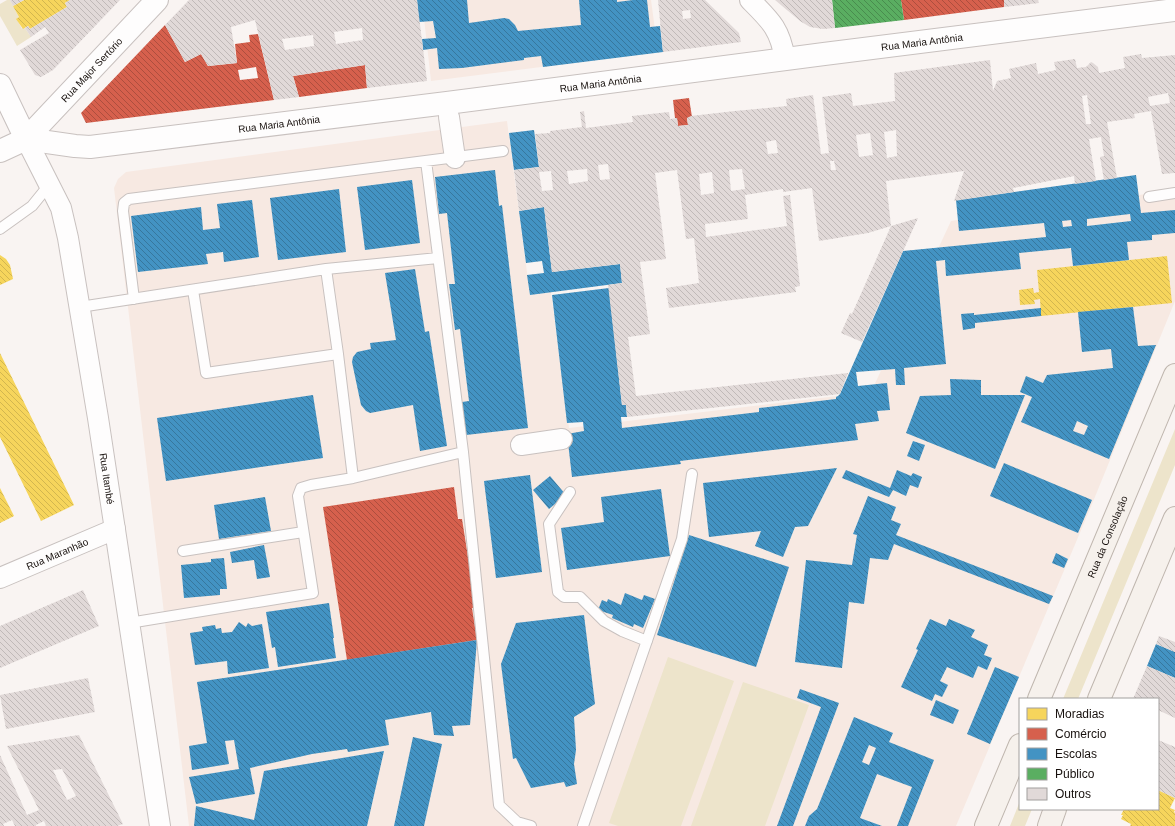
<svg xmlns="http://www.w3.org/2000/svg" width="1175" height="826" font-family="Helvetica,sans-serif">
  <defs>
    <pattern id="homes-back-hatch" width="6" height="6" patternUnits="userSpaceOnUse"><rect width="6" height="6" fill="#f6d55c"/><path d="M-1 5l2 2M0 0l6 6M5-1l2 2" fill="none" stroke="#d2b64f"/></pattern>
    <pattern id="shops-back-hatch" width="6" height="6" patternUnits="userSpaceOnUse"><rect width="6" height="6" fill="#d6604d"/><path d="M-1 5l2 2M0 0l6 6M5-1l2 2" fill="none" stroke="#ad4e3e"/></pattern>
    <pattern id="schools-back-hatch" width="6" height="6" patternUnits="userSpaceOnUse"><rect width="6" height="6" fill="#4393c3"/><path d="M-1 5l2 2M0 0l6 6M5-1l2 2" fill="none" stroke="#37779d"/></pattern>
    <pattern id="public-back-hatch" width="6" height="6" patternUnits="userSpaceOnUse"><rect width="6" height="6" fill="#5aae61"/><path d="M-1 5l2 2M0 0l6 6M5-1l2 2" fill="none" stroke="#498c4e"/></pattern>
    <pattern id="building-back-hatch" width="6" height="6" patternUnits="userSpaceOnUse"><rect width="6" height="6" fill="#e1d9d8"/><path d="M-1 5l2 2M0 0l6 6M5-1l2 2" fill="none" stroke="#c0b9b8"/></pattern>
  </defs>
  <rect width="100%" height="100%" fill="#f9f4f2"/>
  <!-- built -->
  <path fill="#f7e9e2" d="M422,0H651L658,52L431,81Z
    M507,121L530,295L551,292L569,428L871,392L951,221L1175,190V301L1090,509L956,826H189L114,188L118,179L126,172Z"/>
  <!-- green -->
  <path fill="#ede4cb" d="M7,0H10L19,17L17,19L22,29L25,28L31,37L17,46L0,16V4Z
    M1175,429V465L1078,699H1063Z
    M668,657L734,681L681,826H618L609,823Z
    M743,682L809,705L765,826H691Z
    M1020,801V809H1032L1025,826H1010Z"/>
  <!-- homes -->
  <path fill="url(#homes-back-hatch)" d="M24,0H70L65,3L67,7L30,29L28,26L23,29L16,19L19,17L13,6Z
    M0,255L6,259L10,265L13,279L0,285Z
    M1167,256L1172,303L1041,316L1040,299L1034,300L1035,304L1020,305L1019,290L1033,288L1034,293L1039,292L1037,270Z
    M0,353L74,505L41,521L0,437Z
    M0,488L14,516L0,523Z
    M1158,790L1175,798L1170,808L1175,810L1174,812L1175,813V826H1130L1131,824L1121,819L1123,815H1121L1124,809H1158Z"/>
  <!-- shops -->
  <path fill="url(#shops-back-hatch)" fill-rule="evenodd" d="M901,0H1004V7L904,20Z
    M165,25L185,62L201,54L208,66L237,63L235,44L250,42L249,35L258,34L274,100L86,123L81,113ZM256,67L258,78L240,80L238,70Z
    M365,65L367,88L299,97L293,76Z
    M689,98L692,117L687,118L688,125L678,126L677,118H675L673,100Z
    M454,487L458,519H462L476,608H472L477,640L347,660L323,507Z"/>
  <!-- schools -->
  <path fill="url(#schools-back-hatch)" fill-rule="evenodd" d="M417,0H467L469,23L504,18L509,19L515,25L518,31L581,25L579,0H617V2L633,0H647L650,27L660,26L663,52L543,67L541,56L524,58V60L462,68L439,69L437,48L423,50L422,39L436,38L433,21L419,22Z
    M534,130L539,167L514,170L509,133Z
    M495,170L499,206L502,205L528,428L466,435L462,402L469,401L460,329L455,330L449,284H455L447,213L439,214L435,177Z
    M1136,175L1141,213L1175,210V233L1152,235V240L1127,242L1129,260L1073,266L1071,248L1019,253L1021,269L946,276L945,260L936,261L946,364L904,368L905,385H896L895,369L856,372L858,386L887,383L890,410L877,411L879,421L855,424L858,440L680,461L681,464L572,477L567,434L584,431L583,422L567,423L552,295L609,288L622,405H626L627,417H621L622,428L759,412V408L836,399V397L838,396L840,394L903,251L1046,237L1044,223L959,231L956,200ZM1130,214L1131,221L1087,226V219ZM1071,220L1072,226L1063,227L1062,221Z
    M412,180L420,243L365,250L357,187Z
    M339,189L346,252L278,260L270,198Z
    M252,200L259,257L224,262L223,252L206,254L208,264L138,272L131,216L201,207L203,230L220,228L217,204Z
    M544,207L552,272L620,264L622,283L530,295L527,275L544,273L542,261L526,263L519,211Z
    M415,269L425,332L429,331L447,446L420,451L413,405L370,413L366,411L361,405L352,362L353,357L357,352L371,349L370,343L396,340L385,273Z
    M1133,307L1138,346L1156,345L1109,459L1021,422L1032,397L1020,392L1026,376L1043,383L1047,375L1113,368L1111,349L1082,352L1078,312ZM1077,421L1088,426L1084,435L1073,431Z
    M1041,308V316L975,323V328L963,330L961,314L974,313V315Z
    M950,379L981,380V395H1025L995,469L906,433L920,396L951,395Z
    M313,395L323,458L166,481L157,418Z
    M913,441L925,445L919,461L907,456Z
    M1004,463L1092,500L1078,533L990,496Z
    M837,468L808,526L795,527L783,557L755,546L761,531L709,537L703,483Z
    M846,470L890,488L897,470L911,476L913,473L922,477L918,488L910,485L906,496L893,490L889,497L842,478Z
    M530,475L542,572L496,578L484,481Z
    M550,476L566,495L549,509L533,490Z
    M661,489L670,556L567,570L561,528L604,522L601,497Z
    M868,496L896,507L891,520L901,524L896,535L1053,596L1049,604L894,544L888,560L870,558L864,604L849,602L842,668L795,662L806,560L852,565L857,535L853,534Z
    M265,497L271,531L219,539L214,505Z
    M689,535L789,567L756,667L657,635Z
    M264,545L270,577L257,579L254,560L232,563L230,552Z
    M1056,553L1068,559L1064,568L1052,563Z
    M224,558L227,589H220V595L184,598L181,565L211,562V559Z
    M625,593L642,600L644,595L655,599L643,628L634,624L633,627L612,618L613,615L598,610L602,600L607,602L608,599L621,605Z
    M329,603L334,638H333L336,658L278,667L275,647L272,648L266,612Z
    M584,615L595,704L574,717L576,750L574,764L577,784L566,787L564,782L531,788L516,758L513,759L501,664L516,623Z
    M930,619L946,626L949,619L975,630L971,637L988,645L984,655L992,658L987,670L978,666L973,678L947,667L940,681L948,685L942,697L935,694L932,701L901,687L918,650L916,649Z
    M239,622L246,627L248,623L252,626L262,624L269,668L228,674L227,661L195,665L190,633L203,631L202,627L215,625L216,629L221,628L222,633L232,632Z
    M477,640L470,725L452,726L454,736L434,735L431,712L385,720L389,745L348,752L347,749L312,754L250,768L255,794L196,804L189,777L239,769L234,740L225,741L229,764L192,770L189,746L207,743L197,682Z
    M1156,644L1175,652V678L1147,666Z
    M995,667L1019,677L990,744L967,734Z
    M800,689L839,703L793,826H777L821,707L797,698Z
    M936,700L959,710L953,724L930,715Z
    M854,717L893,733L889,742L934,760L908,826H897L912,787L877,774L860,818L882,826H805L809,816L817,809ZM869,745L876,748L869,765L862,762Z
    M413,737L442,744L424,826H394Z
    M384,751L367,826H194L196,806L254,820L264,771Z"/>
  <!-- public -->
  <path fill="url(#public-back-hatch)" d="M832,0H901L904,20L835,28Z"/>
  <!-- building -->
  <path fill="url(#building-back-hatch)" fill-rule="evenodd" d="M10,0H24L13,6Z
    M70,0H120L53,70L41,77L35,75L20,50L49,33L45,27L31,37L25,28L28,26L30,29L67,7L65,3Z
    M189,0H417L427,81L367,88L365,65L293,76L299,97L274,100L255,20L231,27L237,63L208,66L201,54L185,62L165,25ZM362,28L363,40L336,44L334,32ZM313,35L314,46L285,50L282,39Z
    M658,0H705L739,33L741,42L663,52ZM690,10L691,18L683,19L682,11Z
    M775,0H832L835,28L823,29L810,27L800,21Z
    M1004,0H1038L1039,3L1004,7Z
    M1141,54L1142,58L1175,55V173L1162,174L1151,111L1134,114L1135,118L1107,122L1117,178L1104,180L1100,157L1104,156L1101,137L1089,139L1096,181L1075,184L1074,176L1013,188L1014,192L954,201L964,171L886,181L891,226L868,233L819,241L812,188L783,192V189L745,195L748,219L705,224L706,237L787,226L783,196L790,195L800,286L795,287L796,292L669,308L666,288L699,283L694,238L686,239L677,170L655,173L666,259L640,262L650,334L628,337L636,396L848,373L840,394L627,417L626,405H622L608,285L622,283L620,264L552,272L544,207L519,211L514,170L539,167L535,134L550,133V131L582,127L580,112L584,111L586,128L633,122L632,116L669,112L670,119L677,118L678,126L688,125L687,118L691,116L735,111L787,106L786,99L813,95L821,154L829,153L822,97L851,93L853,106L895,101L894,73L990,60L993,91L997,81L1011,78L1009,69L1036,63L1038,74L1056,70L1054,62L1075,59L1077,68L1086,67L1091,62L1093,63L1098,67L1099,73L1125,68L1123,57ZM1168,93L1170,103L1150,106L1148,97ZM1087,95L1091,124H1086L1082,96ZM896,130L897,156L887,158L884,132ZM870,133L873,155L859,157L856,135ZM776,140L778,153L768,154L766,142ZM830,161H834L836,170H831ZM608,164L610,179L600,180L598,165ZM587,169L588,181L569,184L567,171ZM742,169L745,189L731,191L729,170ZM551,171L553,190L542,191L539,172ZM712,172L714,193L701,195L699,174Z
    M918,218L862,342L841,333L850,313L852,314L891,226Z
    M83,590L99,626L0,668V626Z
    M1159,636L1175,642V652L1156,644Z
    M1147,666L1175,678V718L1158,710V699H1133Z
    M88,678L95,712L6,729L0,695Z
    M79,735L123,824L117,826H46L44,821L36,825V826H15L12,820L3,824L4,826H0V755L27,815L39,810L7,746ZM62,769L76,796L67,800L53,770Z
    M1158,740L1175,747V798L1158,790Z"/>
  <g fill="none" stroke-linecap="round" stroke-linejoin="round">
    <defs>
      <path id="lane" d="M426,161L463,452
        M1149,197L1175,193
        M0,229L32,206L49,185
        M326,269L438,258
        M193,290L206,373L338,354
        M134,299L123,211L124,203L129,199L503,151
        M80,307L326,269L338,354L353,478
        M570,492L549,524L558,592L564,597H580L604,621L622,631L647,641
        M183,551L303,532
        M129,623L313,593L298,496L301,488L311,485L353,478L463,452L499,805L517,822L531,826
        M583,826L682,539L692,474"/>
      <g id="street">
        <path d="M750,0C771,21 780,29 785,59"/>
        <path d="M449,117L455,158"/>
        <path id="s1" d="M26,139L61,208L68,238L98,418L160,826"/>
        <path d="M521,445L562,439"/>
        <path id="s2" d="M0,578L115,529"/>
      </g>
      <g id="secondary">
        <path d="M0,85L26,139"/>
        <path id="s3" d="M26,139L75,146L90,147L447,103L824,54L1175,10"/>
        <path id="s4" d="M0,151L26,139L157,0"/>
      </g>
      <g id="primary">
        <path id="s5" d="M1039,699L1175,375"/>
        <path d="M1099,699L1175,518"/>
        <path d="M986,826L1020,745"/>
        <path d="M1049,826L1055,809"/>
      </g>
    </defs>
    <!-- lane casing -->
    <use href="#lane" stroke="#c8c1bf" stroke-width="12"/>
    <!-- street casing -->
    <use href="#street" stroke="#c8c1bf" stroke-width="22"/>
    <!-- secondary casing -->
    <use href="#secondary" stroke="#c8c1bf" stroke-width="24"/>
    <!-- primary casing -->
    <use href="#primary" stroke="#bfb6ae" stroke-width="24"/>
    <!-- lane -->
    <use href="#lane" stroke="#fefdfd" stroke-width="10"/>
    <!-- street -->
    <use href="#street" stroke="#fefdfd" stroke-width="20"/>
    <!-- secondary -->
    <use href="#secondary" stroke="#fefdfd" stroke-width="22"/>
    <!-- primary -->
    <use href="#primary" stroke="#f6f1ec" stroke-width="22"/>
  </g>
  <g text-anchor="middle" stroke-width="4" stroke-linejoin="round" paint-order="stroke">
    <!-- street labels -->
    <g font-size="10" fill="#17100d" stroke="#fff">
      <text dy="4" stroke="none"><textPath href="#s3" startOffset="903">Rua Maria Antônia</textPath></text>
      <text dy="4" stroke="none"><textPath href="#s4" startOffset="124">Rua Major Sertório</textPath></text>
      <text dy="4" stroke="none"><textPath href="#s3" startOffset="579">Rua Maria Antônia</textPath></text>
      <text dy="4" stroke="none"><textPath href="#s3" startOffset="255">Rua Maria Antônia</textPath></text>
      <text dy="4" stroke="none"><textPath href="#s1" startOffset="352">Rua Itambé</textPath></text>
      <text dy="4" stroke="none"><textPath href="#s5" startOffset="176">Rua da Consolação</textPath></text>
      <text dy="4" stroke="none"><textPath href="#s2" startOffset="62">Rua Maranhão</textPath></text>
    </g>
  </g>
  <!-- legend -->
  <rect x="1019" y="698" width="140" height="112" fill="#ffffff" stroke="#a29f9e"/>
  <rect x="1027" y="708" width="20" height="12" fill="#f6d55c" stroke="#a29f9e"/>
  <text x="1055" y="718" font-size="12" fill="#17100d">Moradias</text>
  <rect x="1027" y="728" width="20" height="12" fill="#d6604d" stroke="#a29f9e"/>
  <text x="1055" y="738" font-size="12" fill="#17100d">Comércio</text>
  <rect x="1027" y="748" width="20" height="12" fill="#4393c3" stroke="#a29f9e"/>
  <text x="1055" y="758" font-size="12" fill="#17100d">Escolas</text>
  <rect x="1027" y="768" width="20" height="12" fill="#5aae61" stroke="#a29f9e"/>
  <text x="1055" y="778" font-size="12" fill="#17100d">Público</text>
  <rect x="1027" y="788" width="20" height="12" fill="#e1d9d8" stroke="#a29f9e"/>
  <text x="1055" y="798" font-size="12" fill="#17100d">Outros</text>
</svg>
